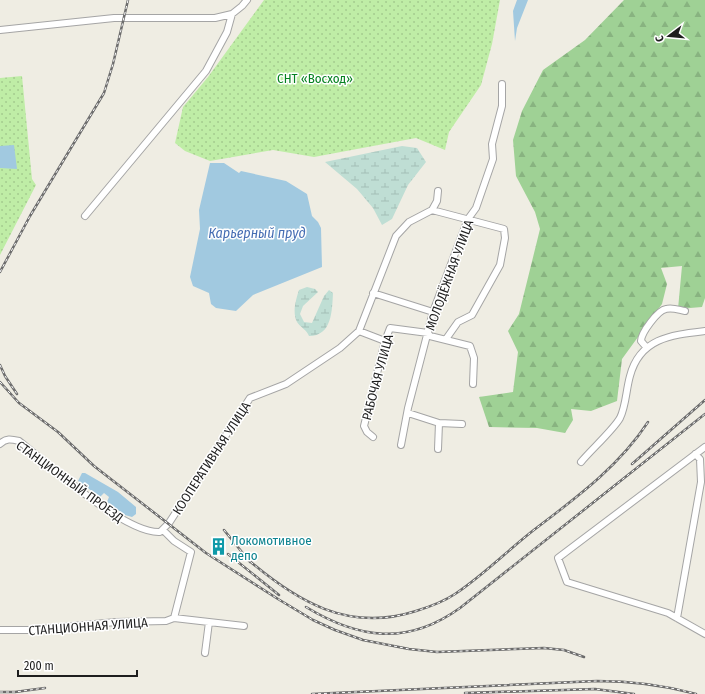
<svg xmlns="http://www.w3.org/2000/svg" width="705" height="694" font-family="'Fira Sans Condensed',sans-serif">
  <defs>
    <pattern id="grass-dots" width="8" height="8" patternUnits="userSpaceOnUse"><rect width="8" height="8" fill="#bfeda6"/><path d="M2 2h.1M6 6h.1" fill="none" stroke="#a4cb8e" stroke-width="1.8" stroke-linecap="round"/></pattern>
    <pattern id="forest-firs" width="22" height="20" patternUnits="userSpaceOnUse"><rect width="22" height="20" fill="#9fd195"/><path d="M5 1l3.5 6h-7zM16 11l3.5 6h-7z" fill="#88b380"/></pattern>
    <pattern id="wetland-marsh" width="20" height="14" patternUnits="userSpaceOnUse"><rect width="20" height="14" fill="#bfded4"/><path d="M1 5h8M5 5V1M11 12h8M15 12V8" fill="none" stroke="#a4beb6"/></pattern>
  </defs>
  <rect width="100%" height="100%" fill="#efede3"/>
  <!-- grass -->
  <path fill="url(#grass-dots)" d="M264,0H500L492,44L481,85L449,132L445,150L416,138L314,157L273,150L210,161L185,151L175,143L183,107L208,77Z
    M22,76L32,179L36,185L0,255V78Z"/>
  <!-- forest -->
  <path fill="url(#forest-firs)" d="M624,0H705V298L702,307L678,309L682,266L661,268L667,284L662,304L622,359L617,401L591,411L571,409L573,420L565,433L537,428L489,427L479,397L513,392L518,352L508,331L519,314L540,229L535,212L516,176L513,140L522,111L543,70L585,40Z"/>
  <!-- wetland -->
  <path fill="url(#wetland-marsh)" d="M402,146L417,148L426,162L408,185L392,219L382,225L373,208L357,189L325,162Z
    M307,287L315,289L318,292L303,306L300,314L304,322L312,323L324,296L329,290L333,293C332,311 332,336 309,336C307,330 300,327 297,322C292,313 296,299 299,290Z"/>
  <!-- water -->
  <path fill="#a1c9e0" d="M517,0H528L517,28L515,41L513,11Z
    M14,145L17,169L0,168V146Z
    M210,163H224L239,173L241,171L286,181L307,194L312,216L318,222L321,228L322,267L253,295L236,311L216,308L211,304L209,293L193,286L190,277L200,229L199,210Z
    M82,473H85L118,492L136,507V514L132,517L125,515L107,502L109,497L104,493L100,497L78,481Z"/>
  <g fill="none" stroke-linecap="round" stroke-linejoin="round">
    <defs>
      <path id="minor" d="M0,30L114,18H215L232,14L242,6L247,0
        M432,210L504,229L505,238L500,265L472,315L458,322L446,339
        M85,216L206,71L227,32L232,14
        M373,293L433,312
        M359,331L385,341
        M647,348L641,341C641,333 658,310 666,309C672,307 679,310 685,311
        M408,413L439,423L462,424
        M373,437L367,432L364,426L385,341L390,328L428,333L430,336L470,346L474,358L473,384
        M0,444C6,438 11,439 19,441C48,464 125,534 160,532L169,523L250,398L286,384L340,348L359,331L396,236L409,222L432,210L437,201L438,191
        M401,445L408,408L433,312L468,219L476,208L493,159L492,144L502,106V84
        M705,447L558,558L567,582L668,613L705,634
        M438,449L439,423
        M581,462C590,451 614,429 620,418C626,406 626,390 630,376C640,338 671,335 705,331
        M163,530L174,541L191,552L174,618
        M677,618L701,482L700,459L695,454
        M209,622L244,626
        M0,630H30L116,622L166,621L174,618L209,622L205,653"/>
    </defs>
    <!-- minor casing -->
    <use href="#minor" stroke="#a5a5a5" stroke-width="8"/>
    <!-- minor -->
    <use href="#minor" stroke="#fff" stroke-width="6"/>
    <defs>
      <path id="rail" d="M0,272L30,216L104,93L113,64L128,0
        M0,365L5,376L17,394
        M0,382L19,403L58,432L94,466L206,553L278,599L313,620L335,630L363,640L409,649L437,652L544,648L564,650L584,657
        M632,464L705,400
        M224,530L250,562
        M228,554L279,595
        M246,558C296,601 348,633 416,611C429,607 443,602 455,594C481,577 505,553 530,533C573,500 618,468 648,422
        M306,607C359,639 407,646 460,608L705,414
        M0,692H15L45,688
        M465,693L595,689L634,694
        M312,694L597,681C631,681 663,685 696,694"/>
    </defs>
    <!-- rail casing -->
    <use href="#rail" stroke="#6c6c6c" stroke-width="2.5"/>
    <!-- rail -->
    <use href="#rail" stroke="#fff" stroke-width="1" stroke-dasharray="3" stroke-linecap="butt"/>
  </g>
  <!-- icons -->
  <defs>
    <symbol id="building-bare" viewBox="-9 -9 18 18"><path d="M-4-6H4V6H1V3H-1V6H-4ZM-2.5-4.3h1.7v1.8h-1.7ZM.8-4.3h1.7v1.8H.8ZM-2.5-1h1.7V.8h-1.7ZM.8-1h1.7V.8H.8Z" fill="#0f9aa8" stroke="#fff" stroke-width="2.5" paint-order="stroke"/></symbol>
  </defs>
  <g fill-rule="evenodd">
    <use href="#building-bare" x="206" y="534" width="25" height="25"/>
  </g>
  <g text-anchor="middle" stroke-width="3" stroke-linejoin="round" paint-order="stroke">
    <!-- park labels -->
    <g font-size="13" fill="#058220" stroke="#fff">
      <text x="315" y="83">СНТ «Восход»</text>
    </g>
    <!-- street labels -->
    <g font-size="13" fill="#1e1e1e" stroke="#fff">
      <text transform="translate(449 275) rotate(-70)" y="5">МОЛОДЁЖНАЯ УЛИЦА</text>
      <text transform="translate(377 377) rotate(-75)" y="5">РАБОЧАЯ УЛИЦА</text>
      <text transform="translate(211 458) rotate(-57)" y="5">КООПЕРАТИВНАЯ УЛИЦА</text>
      <text transform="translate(70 481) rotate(36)" y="5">СТАНЦИОННЫЙ ПРОЕЗД</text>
      <text transform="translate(88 626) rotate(-4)" y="5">СТАНЦИОННАЯ УЛИЦА</text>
    </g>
    <!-- culture labels -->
    <g font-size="13" fill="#0d838f" stroke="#fff" text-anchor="start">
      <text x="231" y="545">Локомотивное<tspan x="231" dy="15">депо</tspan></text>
    </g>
    <!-- water labels -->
    <g font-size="14" font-style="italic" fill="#456db3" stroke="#fff">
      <text x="257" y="238">Карьерный пруд</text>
    </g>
  </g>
  <!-- north arrow -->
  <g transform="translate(669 36) rotate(254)" stroke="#ffffff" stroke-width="3" paint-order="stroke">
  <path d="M0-3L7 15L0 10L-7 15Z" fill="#1e1e1e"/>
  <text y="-6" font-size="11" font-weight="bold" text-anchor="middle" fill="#1e1e1e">С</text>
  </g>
  <!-- scale -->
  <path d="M18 670v6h119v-6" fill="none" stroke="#1e1e1e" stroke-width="2"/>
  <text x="24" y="670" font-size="12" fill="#1e1e1e" stroke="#ffffff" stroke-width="3" paint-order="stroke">200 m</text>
</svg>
